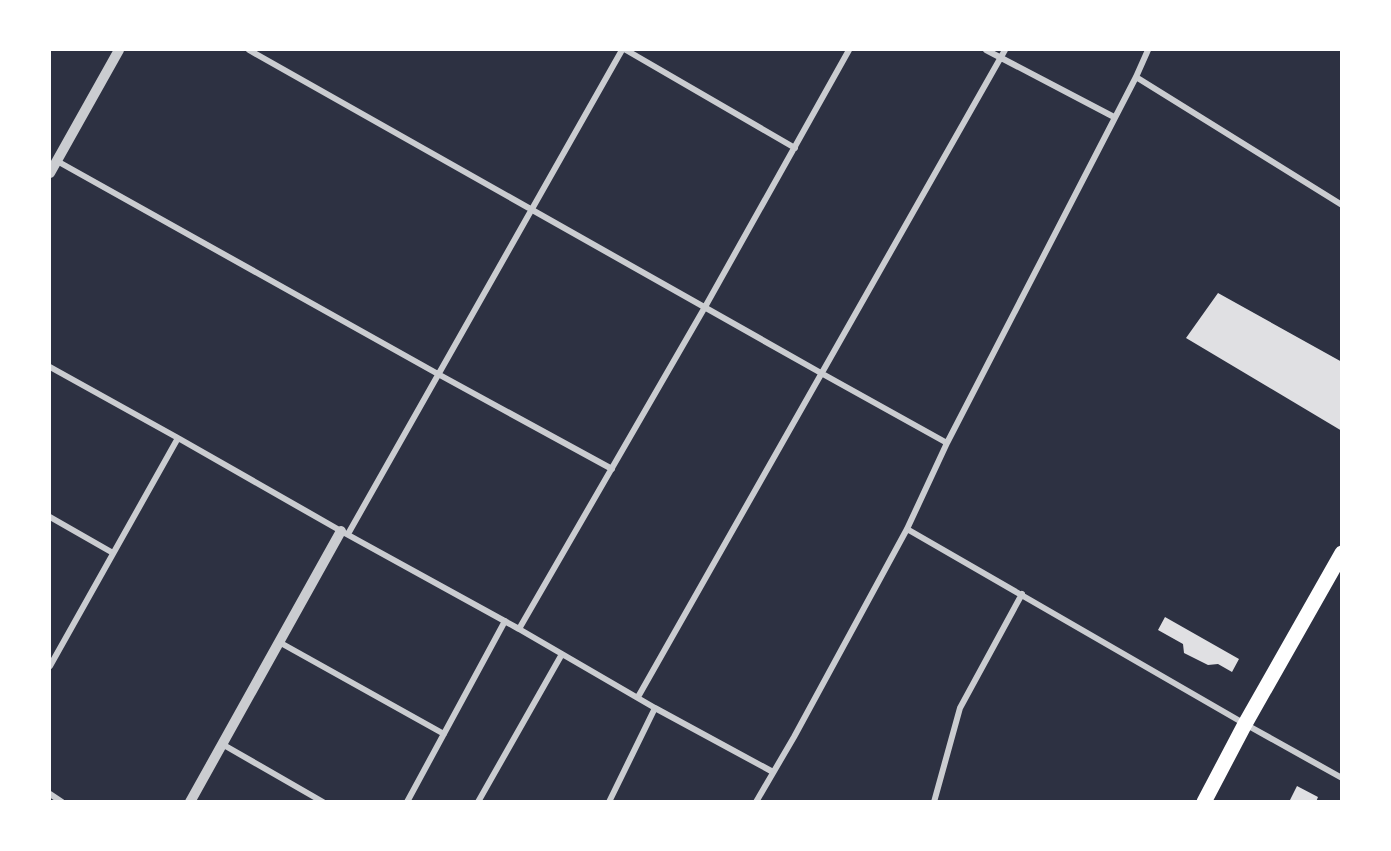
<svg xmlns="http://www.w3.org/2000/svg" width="1391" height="851" font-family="'Nunito Sans',sans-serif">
  <rect width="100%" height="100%" fill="#2d3142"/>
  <!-- building -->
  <path fill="#e0e0e3" d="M1218,293L1342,362V431L1186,338Z
    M1165,617L1239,659L1232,672L1218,664L1208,665L1184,653L1183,644L1158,630Z
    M1297,786L1318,797L1316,802H1289Z"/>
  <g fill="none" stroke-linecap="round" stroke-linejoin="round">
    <!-- minor -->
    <path stroke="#caccd0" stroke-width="6" d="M249,50L821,373L947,443
      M626,50L795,148
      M986,50L1114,117
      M1136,77L1342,205
      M57,161L438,374L612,469
      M50,367L178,438L341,531L519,629L655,708L773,772
      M50,517L113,553
      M907,529L1245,724L1342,778
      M348,534L622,50
      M519,629L705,307L849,50
      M279,642L444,734
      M50,666L178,438
      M638,697L1005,50
      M222,744L323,802
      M50,794L62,802
      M407,802L505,621
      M478,802L562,654
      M609,802L655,708
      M756,802L794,737L907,529L947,443L1136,77L1148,50
      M934,802L960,708L1022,594"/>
    <!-- tertiary -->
    <path stroke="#caccd0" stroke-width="10" d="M50,173L119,50
      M190,802L341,531"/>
    <!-- primary -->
    <path stroke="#fff" stroke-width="15" d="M1204,802L1245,724L1342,553"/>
  </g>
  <!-- border -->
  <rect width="1391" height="851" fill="none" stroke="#ffffff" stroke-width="102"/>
</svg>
